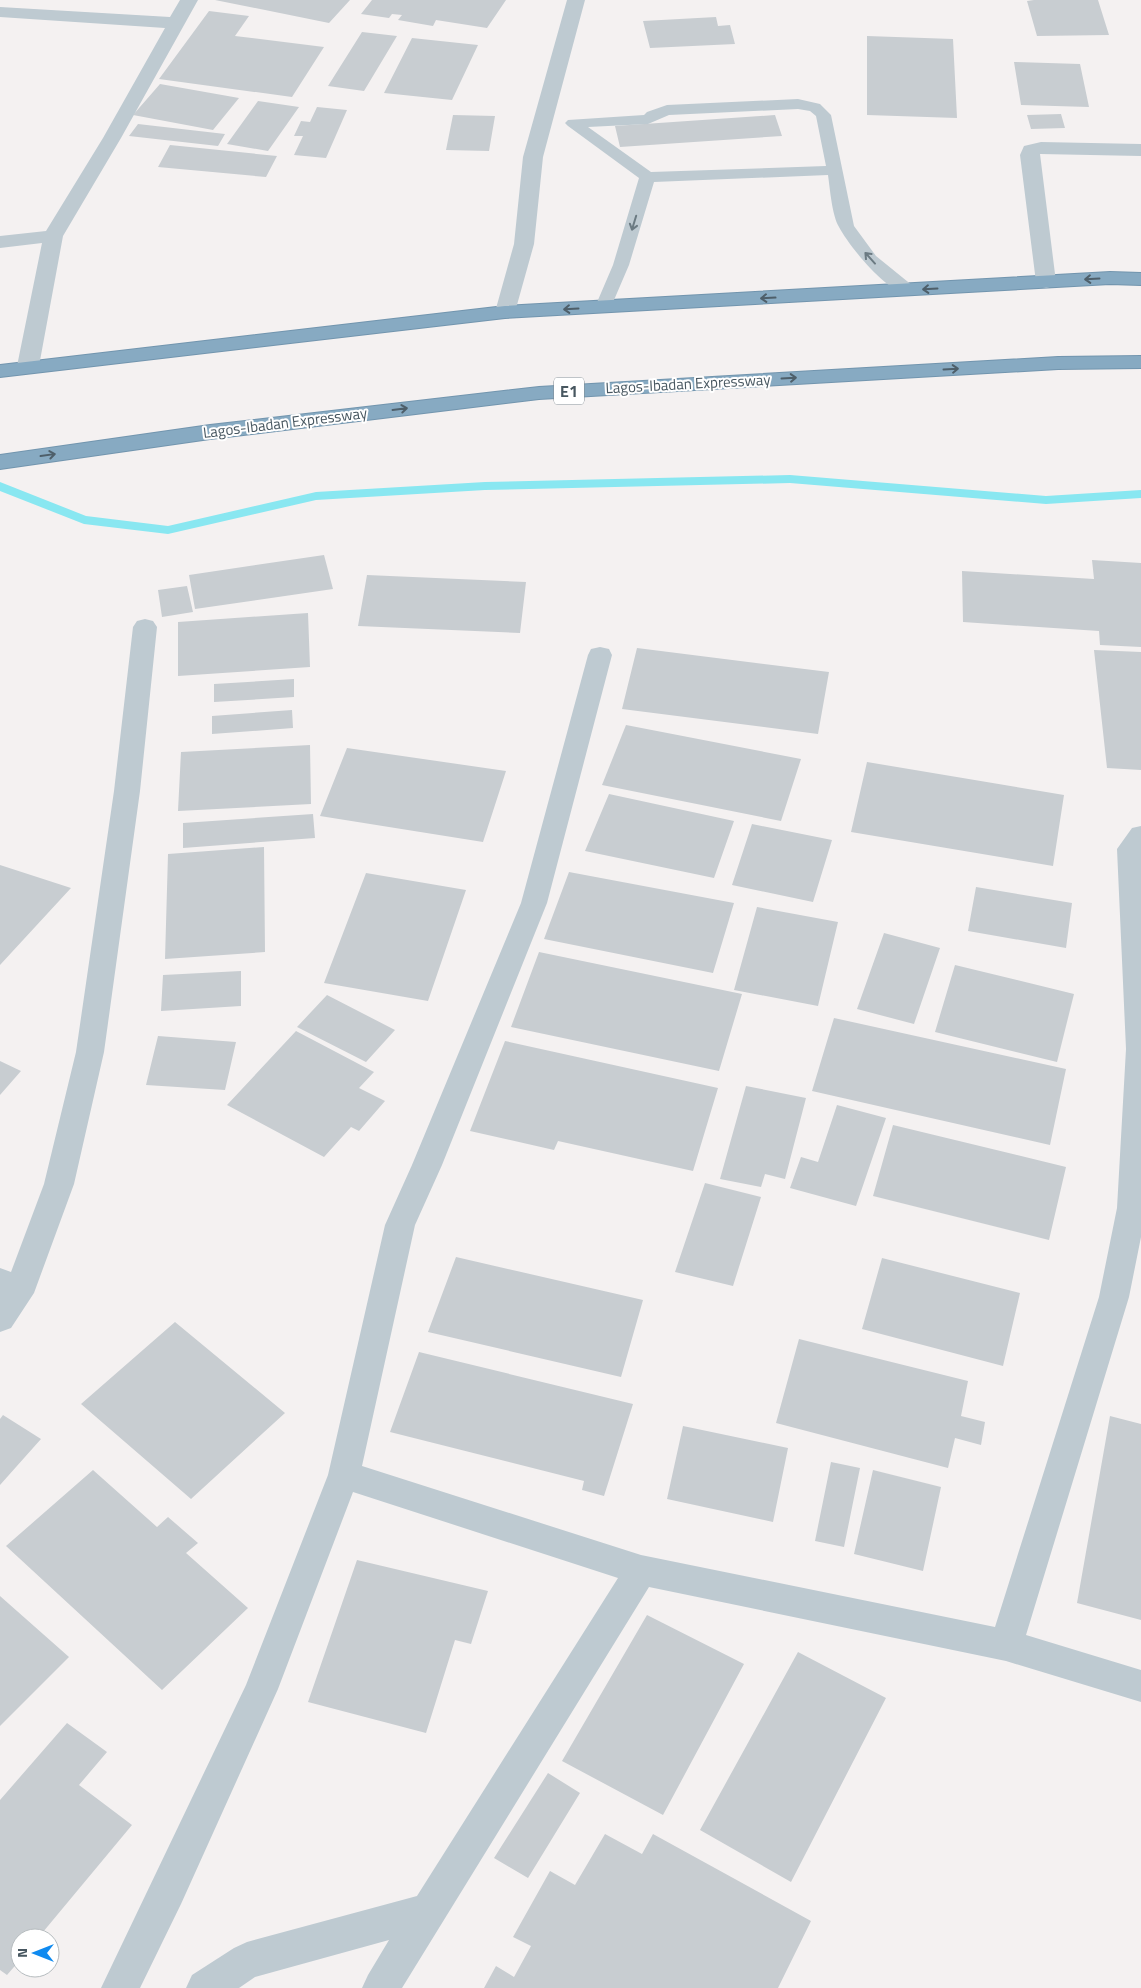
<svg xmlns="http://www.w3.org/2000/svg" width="1141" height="1988" font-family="'Titillium Web',sans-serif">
  <rect width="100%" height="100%" fill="#f4f1f1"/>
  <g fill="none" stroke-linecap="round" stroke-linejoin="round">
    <!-- stream -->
    <path fill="#89e7f1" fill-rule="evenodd" d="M790,475L1046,496L1141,490V498L1046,504L790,483L485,490L316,500L168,534L84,524L0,491V482L86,516L168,526L316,492L485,482Z"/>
  </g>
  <!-- building -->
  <path fill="#c8cdd1" d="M215,0H350L329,23Z
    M372,0H506L487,28L436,20L433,26L398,20L402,15L392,14L389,18L361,14Z
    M1034,0H1098L1109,35L1037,36L1027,1Z
    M209,11L249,16L235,36L324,47L292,97L159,79Z
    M716,17L718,26L730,25L735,44L650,48L643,21Z
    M362,32L397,36L364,91L328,86Z
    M867,36L953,39L957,118L867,115Z
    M412,38L478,45L452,100L384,93Z
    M1014,62L1080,64L1089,107L1021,105Z
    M160,84L239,98L213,130L133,115Z
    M258,101L299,107L268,151L227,144Z
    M317,107L347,110L326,158L294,155L303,136H294L301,121L310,122Z
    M1061,114L1065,128L1031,129L1027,115Z
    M453,115L495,116L489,151L446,150Z
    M775,115L782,136L620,147L615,126Z
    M138,124L225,134L218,146L129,136Z
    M170,145L277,156L266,177L158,167Z
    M324,555L333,589L195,609L189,575Z
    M1092,560L1141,563V647L1100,645L1099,631L963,622L962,571L1094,579Z
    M367,575L526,582L520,633L358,626Z
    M187,586L193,612L162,617L158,590Z
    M308,613L310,667L178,676V622Z
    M637,648L829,672L818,734L622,709Z
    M1094,650L1141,652V770L1107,768Z
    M294,679V697L214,702V684Z
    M292,710L293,728L212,734V716Z
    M626,725L801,759L781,821L602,785Z
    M310,745L311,804L178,811L181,752Z
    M347,748L506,771L483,842L320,816Z
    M867,762L1064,795L1053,866L851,832Z
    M609,794L734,821L714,878L585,851Z
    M313,814L315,838L183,848V823Z
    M752,824L832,840L813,902L732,885Z
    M264,847L265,952L165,959L168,854Z
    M0,865L71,888L0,965Z
    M569,872L734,903L713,973L544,939Z
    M366,873L466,890L428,1001L324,983Z
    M976,887L1072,903L1066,948L968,931Z
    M757,907L838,922L818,1006L734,990Z
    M884,933L940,948L914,1024L857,1009Z
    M539,952L742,994L719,1071L511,1027Z
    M955,965L1074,994L1057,1062L935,1032Z
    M241,971V1006L161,1011L163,975Z
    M327,995L395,1030L366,1062L297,1027Z
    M834,1018L1066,1069L1050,1145L812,1091Z
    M296,1031L374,1072L359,1088L385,1101L359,1131L351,1127L324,1157L227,1105Z
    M158,1036L236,1042L225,1090L146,1085Z
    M505,1041L718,1088L693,1171L558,1141L554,1150L470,1131Z
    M0,1061L21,1071L0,1095Z
    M746,1086L806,1098L785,1179L765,1174L761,1187L720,1179Z
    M837,1105L886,1118L856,1206L790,1188L801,1157L818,1162Z
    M893,1125L1066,1167L1049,1240L873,1196Z
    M705,1183L761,1197L733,1286L675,1272Z
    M456,1257L643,1300L621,1377L428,1332Z
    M882,1258L1020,1293L1003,1366L862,1329Z
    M175,1322L285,1413L191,1499L81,1404Z
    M799,1339L968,1381L961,1416L985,1422L981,1445L955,1438L948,1468L776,1423Z
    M419,1352L633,1404L604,1496L582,1490L584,1481L390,1432Z
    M3,1415L41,1439L0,1485V1419Z
    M1110,1416L1141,1424V1620L1077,1603Z
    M683,1426L788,1448L773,1522L667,1499Z
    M831,1462L860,1468L844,1547L815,1541Z
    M93,1470L157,1527L168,1517L198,1543L186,1553L248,1608L162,1690L6,1546Z
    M873,1470L941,1487L923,1571L854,1554Z
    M357,1560L488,1591L471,1644L455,1640L426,1733L308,1702Z
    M0,1596L69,1657L0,1726Z
    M647,1615L744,1664L663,1815L562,1761Z
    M798,1652L886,1698L791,1882L700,1830Z
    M67,1723L107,1752L79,1785L132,1825L38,1938H20V1960L7,1975L0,1970V1800Z
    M548,1773L580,1793L528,1878L494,1858Z
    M605,1834L642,1854L653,1834L811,1921L778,1988H484L496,1966L514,1977L531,1946L513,1937L550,1871L575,1885Z"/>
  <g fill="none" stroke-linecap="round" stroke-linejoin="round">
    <defs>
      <path id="highway" d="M1110,272L1141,273V285L1110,284L505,318L0,377V365L505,306Z
        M1141,356V368L1058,369L539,399L210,439L0,469V455L210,425L539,387L1058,357Z"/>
    </defs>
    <!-- highway casing -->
    <use href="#highway" stroke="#7295ae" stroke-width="2"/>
    <!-- lane -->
    <path fill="#becad1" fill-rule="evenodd" d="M798,99L820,104L831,115L854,226L876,256L913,286L915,290L913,294C891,299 849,246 839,227C832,215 830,189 828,175L654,182L629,265L611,307L609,311H597L595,307L613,265L639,178L568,126L565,123L568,120L644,115L647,112L667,105ZM798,109L810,111L816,116L826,166L651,172L588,127L648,124L669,115Z"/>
    <!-- street -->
    <path fill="#becad1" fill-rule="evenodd" d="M180,0H198L121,138L63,236L39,366L36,371L28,372L20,371L17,366L42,243L0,248V236L46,231L103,138L165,28L0,17V7L170,17Z
      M567,0H585L543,157L534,244L515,312L512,316L505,318L498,316L495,312L514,244L523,157Z
      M1041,142L1141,144V156L1040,154L1056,282L1053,286L1046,288L1039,286L1036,282L1020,155L1024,146Z
      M145,619L153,621L157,627L140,791L104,1052L74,1184L34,1293L11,1328L0,1332V1268L11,1272L44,1184L76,1052L114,791L133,627L137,621Z
      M600,647L609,649L612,655L547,903L442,1165L415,1225L362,1466L641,1555L995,1627L1099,1297L1117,1208L1126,1049L1117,849L1132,828L1141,826V1237L1129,1297L1026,1635L1141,1670V1702L1006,1661L649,1587L402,1988H362L368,1975L389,1940L255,1977L239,1988H186L192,1975L234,1948L247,1942L417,1896L618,1578L353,1492L278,1689L181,1904L140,1988H101L246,1685L328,1475L385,1225L412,1165L521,903L588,655L591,649Z"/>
    <!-- highway -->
    <use href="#highway" fill="#87aac2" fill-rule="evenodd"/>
  </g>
  <!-- one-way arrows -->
  <defs><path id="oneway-shaft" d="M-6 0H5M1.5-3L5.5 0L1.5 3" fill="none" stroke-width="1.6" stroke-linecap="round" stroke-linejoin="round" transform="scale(1.25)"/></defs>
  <g stroke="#6b7a82">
    <use href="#oneway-shaft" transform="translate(634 223) rotate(107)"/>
    <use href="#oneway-shaft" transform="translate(870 258) rotate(-132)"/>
  </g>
  <g stroke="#4e5f6a">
    <use href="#oneway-shaft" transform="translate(1092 279) rotate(177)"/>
    <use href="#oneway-shaft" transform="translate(930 289) rotate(177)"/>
    <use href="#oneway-shaft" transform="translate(768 298) rotate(177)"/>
    <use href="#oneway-shaft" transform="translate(571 309) rotate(177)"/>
    <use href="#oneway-shaft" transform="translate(951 369) rotate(-3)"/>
    <use href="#oneway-shaft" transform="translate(789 378) rotate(-3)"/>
    <use href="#oneway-shaft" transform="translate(400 409) rotate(-7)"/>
    <use href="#oneway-shaft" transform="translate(48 455) rotate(-8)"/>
  </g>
  <g text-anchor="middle" stroke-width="4" stroke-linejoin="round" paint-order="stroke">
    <!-- far-street labels -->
    <g font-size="15" fill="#485760" stroke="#fff">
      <text transform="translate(688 384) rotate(-3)" y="5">Lagos-Ibadan Expressway</text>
      <text transform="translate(285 423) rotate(-7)" y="5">Lagos-Ibadan Expressway</text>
    </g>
    <!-- shield labels -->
    <rect fill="#fff" stroke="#7f8990" stroke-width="1" x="554" y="377.5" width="30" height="27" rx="4"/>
    <g font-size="16" font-weight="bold" fill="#485760">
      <text x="569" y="397">E1</text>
    </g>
  </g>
  <!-- north arrow -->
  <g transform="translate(35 1953) rotate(270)"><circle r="24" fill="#ffffff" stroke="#b6bcbf"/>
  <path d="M0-4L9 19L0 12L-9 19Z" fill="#0f8af0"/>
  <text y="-8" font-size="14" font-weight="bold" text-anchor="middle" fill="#485760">N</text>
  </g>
</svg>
